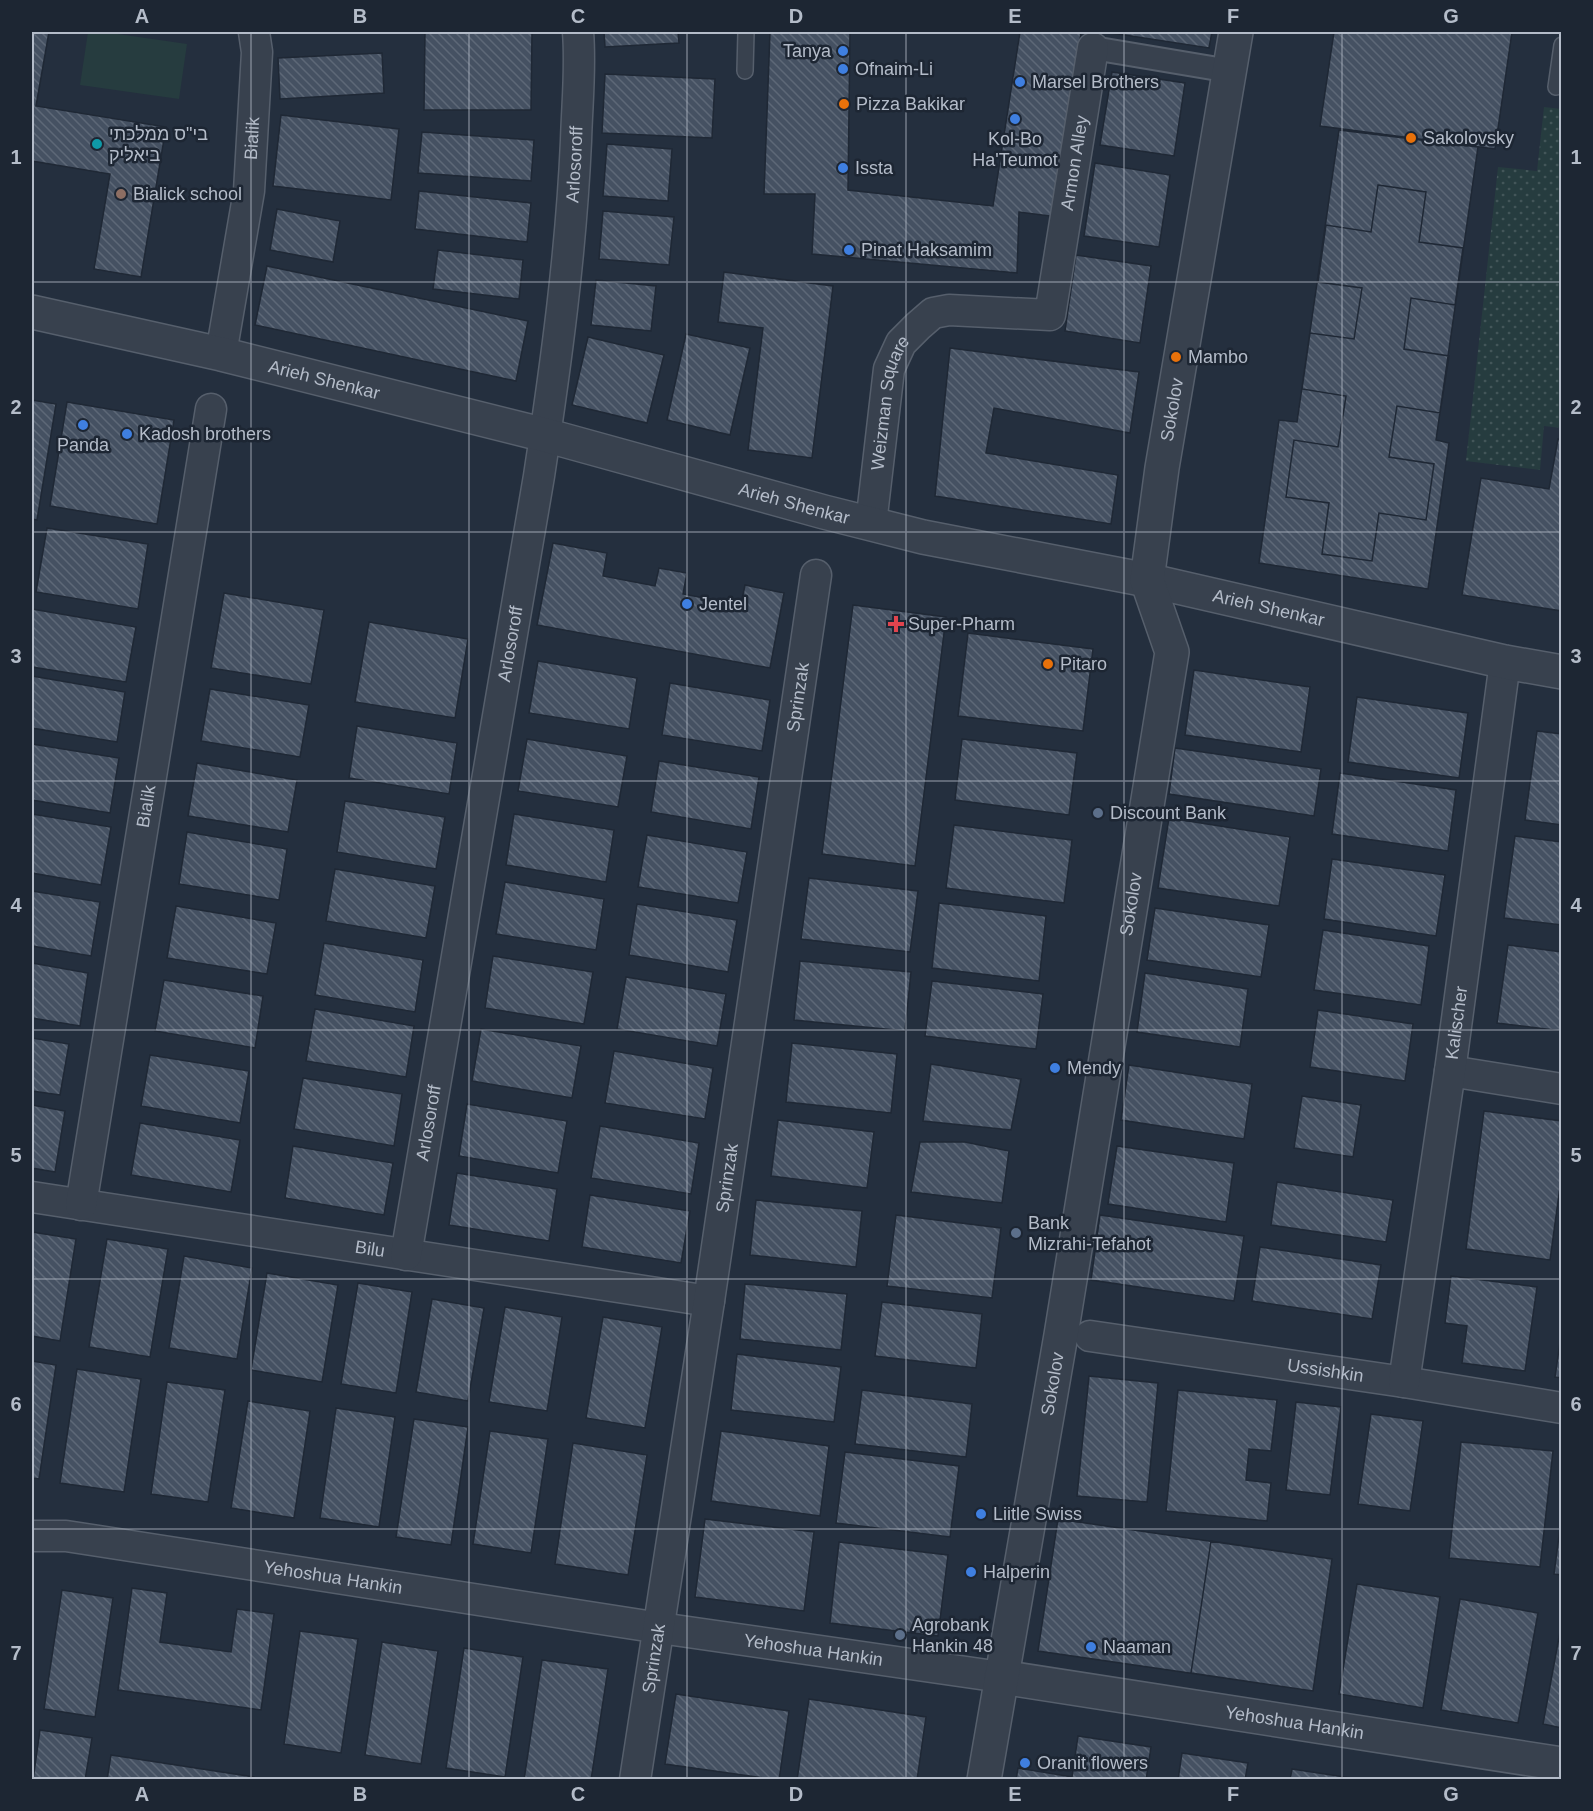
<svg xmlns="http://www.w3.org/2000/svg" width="1593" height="1811" font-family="Arial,Heebo,sans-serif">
  <defs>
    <pattern id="park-dots" width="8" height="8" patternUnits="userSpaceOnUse" patternTransform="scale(1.5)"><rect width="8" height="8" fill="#263c3f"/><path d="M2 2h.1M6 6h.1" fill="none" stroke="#435659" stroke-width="1.8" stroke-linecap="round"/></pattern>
    <pattern id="building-back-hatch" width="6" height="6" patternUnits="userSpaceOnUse" patternTransform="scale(1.5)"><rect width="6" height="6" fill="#455162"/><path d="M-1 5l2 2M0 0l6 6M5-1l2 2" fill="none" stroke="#5d6877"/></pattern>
  </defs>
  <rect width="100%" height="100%" fill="#242f3e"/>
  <!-- park -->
  <path fill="url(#park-dots)" d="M1544,107L1561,109V428L1544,426L1540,470L1466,461L1498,167L1537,171Z"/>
  <!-- garden -->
  <path fill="#263c3f" d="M88,32H104L187,44L179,99L80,85Z"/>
  <!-- building -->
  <path fill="url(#building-back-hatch)" stroke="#1f2835" stroke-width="1.5" d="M32,32H49L36,106L166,127L141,277L94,269L110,174L32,161Z
    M425,32H532L531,110H424Z
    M604,32H678L679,43L605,47Z
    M770,32H850L848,190L993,206L1020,32H1081L1058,217L1019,212L1017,273L812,254L815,194H764Z
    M1105,32H1212L1209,48Z
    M1334,32H1512L1495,149L1320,126Z
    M382,53L384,93L280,99L278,58Z
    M1112,72L1185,83L1174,156L1100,145Z
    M605,74L715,79L712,138L602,133Z
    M281,115L399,129L391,200L273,186Z
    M1339,130L1478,147L1436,440L1449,443L1428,589L1259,563L1279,420L1297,422Z
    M422,132L534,140L531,181L418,173Z
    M607,144L672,149L668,201L603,196Z
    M1095,163L1170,175L1159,247L1084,236Z
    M1378,185L1426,192L1419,242L1463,248L1455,305L1411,298L1404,349L1449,356L1440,413L1397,406L1389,457L1434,464L1426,520L1379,513L1372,561L1322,554L1329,503L1286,497L1294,440L1338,447L1346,396L1302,389L1310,333L1354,339L1362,288L1318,282L1326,225L1371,232Z
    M419,191L531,203L527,242L415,229Z
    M277,209L340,221L333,262L270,250Z
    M603,211L674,217L669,265L599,259Z
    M438,250L523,260L519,299L433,289Z
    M1076,255L1151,266L1140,343L1065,331Z
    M267,266L528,321L516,381L255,325Z
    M724,272L833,286L812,458L748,450L763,328L718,322Z
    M596,280L656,286L651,331L591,325Z
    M686,334L750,348L730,435L667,420Z
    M588,337L664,355L647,423L572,405Z
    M950,348L1139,372L1130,433L994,408L986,453L1118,475L1111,524L935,496Z
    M32,400L56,404L37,520L32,519Z
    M67,402L174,420L157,524L50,506Z
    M1558,439L1562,440V611L1462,595L1481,478L1549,489Z
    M47,528L148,544L138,609L36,592Z
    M553,543L607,553L603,576L655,586L659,568L687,573L683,594L741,605L745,585L784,593L770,668L537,625Z
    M224,593L324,610L311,684L211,668Z
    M853,605L946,617L915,866L822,854Z
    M32,609L136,627L126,682L32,667Z
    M369,622L468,639L455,718L355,702Z
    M968,633L1093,649L1083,731L958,716Z
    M538,661L637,678L629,729L529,713Z
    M1194,670L1310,687L1301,752L1185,735Z
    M32,676L125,692L117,742L32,728Z
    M670,683L770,700L762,751L662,735Z
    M210,689L309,705L300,757L201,741Z
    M1357,697L1468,713L1459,778L1348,762Z
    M357,726L457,743L449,794L349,778Z
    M1537,731L1562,734V825L1525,820Z
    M527,739L627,756L618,807L518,791Z
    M962,739L1077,753L1069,815L955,800Z
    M32,744L119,758L110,813L32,800Z
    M1175,748L1321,769L1314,816L1169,794Z
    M659,761L759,777L751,829L651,812Z
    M197,763L297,780L288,832L188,816Z
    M1340,773L1456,790L1448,851L1332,834Z
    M345,801L445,817L436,869L337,852Z
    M32,814L111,827L101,885L32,873Z
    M514,814L614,830L606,882L506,865Z
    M1169,818L1290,837L1279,906L1158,888Z
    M954,825L1072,840L1064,903L946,888Z
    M187,832L287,849L279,900L179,884Z
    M647,835L747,852L738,903L638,887Z
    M1515,836L1562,842V925L1504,918Z
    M1332,859L1445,875L1436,936L1324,919Z
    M335,869L435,886L426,938L326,921Z
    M809,878L918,891L910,952L801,939Z
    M505,882L604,899L596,950L496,934Z
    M32,891L100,902L91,956L32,946Z
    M939,903L1046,916L1039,981L932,968Z
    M637,904L737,920L728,972L629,955Z
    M176,906L276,923L267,974L167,958Z
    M1155,908L1269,925L1261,977L1147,960Z
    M1323,930L1429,946L1421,1005L1314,990Z
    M324,943L423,960L415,1012L315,995Z
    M1508,945L1562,952V1031L1497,1023Z
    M493,956L593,972L584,1024L485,1008Z
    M800,961L911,972L905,1031L794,1020Z
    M32,963L88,973L80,1026L32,1018Z
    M1145,973L1248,989L1240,1047L1137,1032Z
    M626,977L726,994L717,1046L617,1029Z
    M164,980L263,996L255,1048L155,1031Z
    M932,981L1043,994L1036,1049L925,1036Z
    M315,1009L414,1026L406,1077L306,1061Z
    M1318,1010L1413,1024L1405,1081L1310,1067Z
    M481,1029L581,1046L572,1098L472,1081Z
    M32,1038L69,1044L60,1095L32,1091Z
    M792,1043L897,1054L891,1113L786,1102Z
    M614,1051L713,1068L705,1119L605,1103Z
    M150,1055L249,1071L240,1123L141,1106Z
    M931,1064L1021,1079L1011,1130L923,1121Z
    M1129,1065L1252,1084L1244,1139L1121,1120Z
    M303,1078L402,1094L394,1146L294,1129Z
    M1302,1096L1361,1105L1353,1157L1294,1148Z
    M467,1104L567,1121L558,1173L459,1156Z
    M32,1105L65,1111L55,1172L32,1168Z
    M1484,1111L1562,1121V1172L1550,1260L1466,1249Z
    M778,1120L874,1132L867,1188L771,1176Z
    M140,1123L240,1140L231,1192L131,1175Z
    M600,1126L699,1143L691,1194L591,1178Z
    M920,1142H965L1009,1151L1002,1203L911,1192Z
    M293,1146L393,1163L384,1215L285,1198Z
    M1117,1146L1234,1163L1226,1222L1108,1204Z
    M457,1173L557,1189L549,1241L449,1225Z
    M1277,1182L1393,1200L1386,1242L1271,1225Z
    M590,1195L690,1211L681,1263L582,1247Z
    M756,1200L862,1211L856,1267L750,1255Z
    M896,1215L1001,1228L992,1298L887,1286Z
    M1100,1215L1244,1236L1234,1301L1091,1280Z
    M32,1232L76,1239L60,1341L32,1336Z
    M107,1239L168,1249L150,1357L89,1347Z
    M1260,1247L1381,1265L1372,1319L1252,1301Z
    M184,1256L252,1268L237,1359L169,1348Z
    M267,1273L338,1285L322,1382L251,1370Z
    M1451,1276L1537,1287L1525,1371L1462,1363L1467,1326L1445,1323Z
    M358,1283L412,1292L396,1393L341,1384Z
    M745,1284L847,1294L841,1350L740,1339Z
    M432,1299L484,1308L468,1401L416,1392Z
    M882,1302L982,1314L976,1368L875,1356Z
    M505,1307L562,1317L547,1411L489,1402Z
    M603,1317L662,1327L645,1428L586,1418Z
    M1562,1328V1378L1555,1377Z
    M737,1354L841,1367L834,1422L731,1410Z
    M32,1361L56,1365L39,1479L32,1478Z
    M77,1369L141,1379L124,1492L60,1483Z
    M1089,1376L1158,1383L1147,1502L1077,1496Z
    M167,1382L225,1390L208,1502L151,1494Z
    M862,1390L972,1404L966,1457L855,1444Z
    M1178,1390L1277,1400L1271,1451L1249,1449L1246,1480L1271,1483L1267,1521L1166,1511Z
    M248,1401L310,1411L294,1518L231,1508Z
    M1296,1402L1341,1407L1330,1495L1286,1490Z
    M336,1408L395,1417L379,1527L320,1518Z
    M1371,1414L1423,1421L1410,1511L1358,1504Z
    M414,1419L468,1427L451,1545L396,1537Z
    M490,1431L548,1439L531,1553L473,1544Z
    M721,1431L829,1446L820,1516L711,1501Z
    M1461,1442L1553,1451L1540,1567L1449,1558Z
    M573,1443L647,1455L628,1575L555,1564Z
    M845,1452L959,1466L950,1537L836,1523Z
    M1562,1513V1575L1554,1574Z
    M705,1519L814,1532L804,1611L695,1597Z
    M1058,1519L1332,1559L1313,1691L1038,1651Z
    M1211,1541L1332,1559L1313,1691L1191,1673Z
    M839,1542L948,1555L938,1636L830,1623Z
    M1357,1584L1440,1597L1423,1708L1339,1694Z
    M132,1588L167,1593L160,1642L231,1652L237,1609L274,1614L261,1710L118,1690Z
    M62,1590L113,1598L95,1717L44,1709Z
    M1460,1599L1538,1613L1518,1723L1441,1710Z
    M1562,1621V1728L1543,1724Z
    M300,1631L358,1639L341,1753L284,1744Z
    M382,1642L438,1651L421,1764L365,1755Z
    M464,1648L523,1657L505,1777L446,1768Z
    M542,1660L608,1669L591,1780H524Z
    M676,1694L789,1711L779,1780L665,1764Z
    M809,1699L926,1717L917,1780H797Z
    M40,1730L92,1738L85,1780H33Z
    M1078,1736L1151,1747L1146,1780H1016L1018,1768L1072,1777Z
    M1182,1753L1248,1763L1245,1780H1178Z
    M111,1755L254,1777V1780H107Z
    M1292,1769L1358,1779L1290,1780Z"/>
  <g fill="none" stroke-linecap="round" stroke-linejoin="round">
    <defs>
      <path id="service" d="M745,71L746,32
        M1556,87L1562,45"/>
      <path id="pedestrian" d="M1093,48L1230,71"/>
      <g id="minor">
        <path id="s1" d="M221,354L249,191L257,52L254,32"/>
        <path id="s2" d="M871,524L889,369L901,343L918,326L933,313L949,310L1050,315L1093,48"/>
        <path d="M1450,1071L1562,1089"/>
        <path id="s3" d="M32,1197L709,1301"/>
        <path id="s4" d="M81,1205L211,409"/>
        <path id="s5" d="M406,1255L539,476C556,364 571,254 576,141C577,104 581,68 578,32"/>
        <path id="s6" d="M1090,1336L1404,1382L1562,1408"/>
        <path id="s7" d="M1404,1382L1450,1071L1505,662"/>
        <path id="s8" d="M32,1536H66L660,1628L1001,1677"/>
        <path id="s9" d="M635,1780L709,1301L816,575"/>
      </g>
      <g id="tertiary">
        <path id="s10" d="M32,312L221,354L545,435L824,512L923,537L1147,580L1505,662L1562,672"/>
        <path id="s11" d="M1001,1677L1562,1764"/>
        <path id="s12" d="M984,1780L1061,1335L1172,652L1147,580L1162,468L1236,32"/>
      </g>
    </defs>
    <!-- service casing -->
    <use href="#service" stroke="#565f6c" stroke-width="18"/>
    <!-- pedestrian casing -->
    <use href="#pedestrian" stroke="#565f6c" stroke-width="26"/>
    <!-- minor casing -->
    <use href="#minor" stroke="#565f6c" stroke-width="33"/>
    <!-- tertiary casing -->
    <use href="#tertiary" stroke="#565f6c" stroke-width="36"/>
    <!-- service -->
    <use href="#service" stroke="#38414e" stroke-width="15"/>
    <!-- pedestrian -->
    <use href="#pedestrian" stroke="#38414e" stroke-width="22"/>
    <!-- minor -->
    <use href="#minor" stroke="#38414e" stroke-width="30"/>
    <!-- tertiary -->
    <use href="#tertiary" stroke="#38414e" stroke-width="33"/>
  </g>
  <!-- grid -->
  <path fill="none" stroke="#b4bcc9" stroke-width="1.5" stroke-opacity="0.55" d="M251,32V1780M469,32V1780M687,32V1780M906,32V1780M1124,32V1780M1342,32V1780M32,282H1562M32,532H1562M32,781H1562M32,1030H1562M32,1279H1562M32,1529H1562"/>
  <!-- markers -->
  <g fill="#3f7fe0" stroke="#1d2633" stroke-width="2">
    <circle cx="843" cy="51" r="6"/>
    <circle cx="843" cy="69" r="6"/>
    <circle cx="1020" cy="82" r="6"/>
    <circle cx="1015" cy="119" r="6"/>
    <circle cx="843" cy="168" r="6"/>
    <circle cx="849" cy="250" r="6"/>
    <circle cx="83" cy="425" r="6"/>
    <circle cx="127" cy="434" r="6"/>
    <circle cx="687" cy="604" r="6"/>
    <circle cx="1055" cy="1068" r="6"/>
    <circle cx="981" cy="1514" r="6"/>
    <circle cx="971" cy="1572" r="6"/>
    <circle cx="1091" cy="1647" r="6"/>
    <circle cx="1025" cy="1763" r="6"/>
  </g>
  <g fill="#e8710a" stroke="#1d2633" stroke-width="2">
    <circle cx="844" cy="104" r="6"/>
    <circle cx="1411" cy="138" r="6"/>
    <circle cx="1176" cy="357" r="6"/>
    <circle cx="1048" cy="664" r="6"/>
  </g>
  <circle fill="#0f9aa8" stroke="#1d2633" stroke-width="2" cx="97" cy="144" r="6"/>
  <circle fill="#8d6e63" stroke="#1d2633" stroke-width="2" cx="121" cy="194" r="6"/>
  <path fill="#e0444e" stroke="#1d2633" stroke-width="2" d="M893 615h6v6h6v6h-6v6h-6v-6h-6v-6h6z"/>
  <g fill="#5c6f8a" stroke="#1d2633" stroke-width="2">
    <circle cx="1098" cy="813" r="6"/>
    <circle cx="1016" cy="1233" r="6"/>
    <circle cx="900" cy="1635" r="6"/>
  </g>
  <g text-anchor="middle" stroke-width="5" stroke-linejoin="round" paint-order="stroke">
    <!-- poi labels -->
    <g font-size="18" fill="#b4bcc9" stroke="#1d2633" text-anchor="start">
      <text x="831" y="57" text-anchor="end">Tanya</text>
      <text x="855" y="75">Ofnaim-Li</text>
      <text x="1032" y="88">Marsel Brothers</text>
      <text x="856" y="110">Pizza Bakikar</text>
      <text x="109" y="140">בי"ס ממלכתי<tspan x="109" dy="21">ביאליק</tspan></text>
      <text x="1423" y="144">Sakolovsky</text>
      <text x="1015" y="145" text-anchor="middle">Kol-Bo<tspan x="1015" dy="21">Ha'Teumot</tspan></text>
      <text x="855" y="174">Issta</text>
      <text x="133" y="200">Bialick school</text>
      <text x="861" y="256">Pinat Haksamim</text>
      <text x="1188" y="363">Mambo</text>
      <text x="139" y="440">Kadosh brothers</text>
      <text x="83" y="451" text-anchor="middle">Panda</text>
      <text x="699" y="610">Jentel</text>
      <text x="908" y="630">Super-Pharm</text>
      <text x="1060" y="670">Pitaro</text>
      <text x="1110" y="819">Discount Bank</text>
      <text x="1067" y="1074">Mendy</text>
      <text x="1028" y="1229">Bank<tspan x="1028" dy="21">Mizrahi-Tefahot</tspan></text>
      <text x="993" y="1520">Liitle Swiss</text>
      <text x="983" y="1578">Halperin</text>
      <text x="912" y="1631">Agrobank<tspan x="912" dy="21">Hankin 48</tspan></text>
      <text x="1103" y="1653">Naaman</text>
      <text x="1037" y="1769">Oranit flowers</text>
    </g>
    <!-- street labels -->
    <g font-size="18" fill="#b4bcc9" stroke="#1d2633">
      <text dy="6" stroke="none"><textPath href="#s1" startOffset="218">Bialik</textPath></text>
      <text dy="6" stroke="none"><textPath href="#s2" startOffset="500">Armon Alley</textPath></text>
      <text dy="6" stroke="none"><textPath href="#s5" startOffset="1104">Arlosoroff</textPath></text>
      <text dy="6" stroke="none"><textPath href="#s10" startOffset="300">Arieh Shenkar</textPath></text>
      <text dy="6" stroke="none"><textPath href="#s2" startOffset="123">Weizman Square</textPath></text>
      <text dy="6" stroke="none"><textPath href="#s12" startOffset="1392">Sokolov</textPath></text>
      <text dy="6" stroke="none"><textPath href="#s10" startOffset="786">Arieh Shenkar</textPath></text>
      <text dy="6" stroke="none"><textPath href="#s10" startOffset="1272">Arieh Shenkar</textPath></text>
      <text dy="6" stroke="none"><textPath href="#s5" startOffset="620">Arlosoroff</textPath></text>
      <text dy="6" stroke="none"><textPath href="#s9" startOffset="1095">Sprinzak</textPath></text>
      <text dy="6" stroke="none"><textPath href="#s4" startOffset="404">Bialik</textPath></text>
      <text dy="6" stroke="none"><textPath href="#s12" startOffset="888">Sokolov</textPath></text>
      <text dy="6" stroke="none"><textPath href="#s7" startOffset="363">Kalischer</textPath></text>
      <text dy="6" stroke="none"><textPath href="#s5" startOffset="134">Arlosoroff</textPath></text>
      <text dy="6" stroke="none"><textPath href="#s9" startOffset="609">Sprinzak</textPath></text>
      <text dy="6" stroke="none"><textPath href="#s3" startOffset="342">Bilu</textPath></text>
      <text dy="6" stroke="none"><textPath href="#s6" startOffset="238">Ussishkin</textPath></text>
      <text dy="6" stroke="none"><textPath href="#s12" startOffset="402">Sokolov</textPath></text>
      <text dy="6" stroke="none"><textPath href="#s8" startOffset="304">Yehoshua Hankin</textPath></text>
      <text dy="6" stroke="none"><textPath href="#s8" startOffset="790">Yehoshua Hankin</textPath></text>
      <text dy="6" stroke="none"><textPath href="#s9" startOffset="123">Sprinzak</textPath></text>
      <text dy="6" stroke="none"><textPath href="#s11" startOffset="297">Yehoshua Hankin</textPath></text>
    </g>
  </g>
  <!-- border -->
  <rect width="1593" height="1811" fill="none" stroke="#1d2633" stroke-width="66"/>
  <rect x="33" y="33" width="1527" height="1745" fill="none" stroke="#b4bcc9" stroke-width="2"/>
  <g font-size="20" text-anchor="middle" font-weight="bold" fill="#b4bcc9">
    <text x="142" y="23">A</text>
    <text x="360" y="23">B</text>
    <text x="578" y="23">C</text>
    <text x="796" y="23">D</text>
    <text x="1015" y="23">E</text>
    <text x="1233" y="23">F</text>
    <text x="1451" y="23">G</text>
    <text x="16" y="164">1</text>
    <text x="1576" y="164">1</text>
    <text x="16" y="414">2</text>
    <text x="1576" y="414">2</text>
    <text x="16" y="663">3</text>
    <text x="1576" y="663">3</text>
    <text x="16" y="912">4</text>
    <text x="1576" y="912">4</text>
    <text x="16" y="1162">5</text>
    <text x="1576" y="1162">5</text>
    <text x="16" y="1411">6</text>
    <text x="1576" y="1411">6</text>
    <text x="16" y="1660">7</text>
    <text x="1576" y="1660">7</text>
    <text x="142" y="1801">A</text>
    <text x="360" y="1801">B</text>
    <text x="578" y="1801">C</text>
    <text x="796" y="1801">D</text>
    <text x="1015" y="1801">E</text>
    <text x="1233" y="1801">F</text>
    <text x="1451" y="1801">G</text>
  </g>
</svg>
